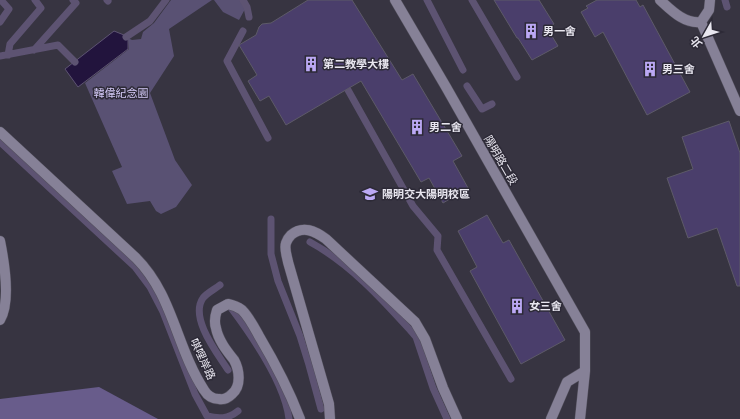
<svg xmlns="http://www.w3.org/2000/svg" width="740" height="419" font-family="Ubuntu,'Noto Sans TC',sans-serif">
  <rect width="100%" height="100%" fill="#373441"/>
  <!-- green -->
  <path fill="#595173" d="M171,0H212L169,29L174,56L150,93L175,160L192,185L176,207L161,214L156,211L150,201L127,204L112,171L122,167L85,83L129,49L128,38L132,40L141,39L143,32L154,23Z
    M214,0H240L245,9L239,20L223,12Z"/>
  <!-- forest -->
  <path fill="#685c8b" d="M99,387L158,419H0V399Z"/>
  <!-- water -->
  <path fill="#22143d" stroke="#5d5372" d="M114,31L124,35L128,38V49L78,87L65,69Z"/>
  <g fill="none" stroke-linecap="round" stroke-linejoin="round">
    <!-- stream -->
    <path stroke="#5d5372" stroke-width="7" d="M107,0L108,1
      M243,0L247,7L249,17
      M427,0L463,70
      M472,0L517,77
      M725,0L727,7
      M0,22L9,9L1,0
      M243,31L227,61L268,138
      M126,37L150,21L166,0
      M34,50L76,3L73,0
      M8,55L10,44L41,8L35,0
      M0,56L58,45L75,62
      M467,86L482,109L492,104
      M348,90L413,206L438,236L437,250L511,379
      M0,142L135,267L150,287L163,312L195,394L207,416C219,419 228,419 238,411
      M271,219V254L278,281L300,336L309,365L321,409
      M310,242C349,263 381,298 410,330L416,337L433,388L447,419
      M220,285C215,289 207,293 203,298C189,318 218,354 228,370
      M231,308C252,336 285,384 289,419"/>
  </g>
  <!-- building -->
  <path fill="#4a3e6b" stroke="#5d5a68" d="M308,0H352L402,80L413,74L462,156L453,161L468,188L443,203L429,178L421,182L361,81L286,125L269,96L260,101L248,81L257,75L239,45L256,35L259,27L262,24L271,23Z
    M494,0H539L554,24L547,28L558,46L532,60L518,38H517Z
    M597,0H636L640,7L643,5L690,92L647,115L603,32L595,37L581,12L588,8L586,6Z
    M729,121L740,153V286H737L717,228L688,238L667,178L693,169L682,137Z
    M487,215L503,243L509,240L565,340L521,364L470,271L477,267L458,231Z"/>
  <g fill="none" stroke-linecap="round" stroke-linejoin="round">
    <defs>
      <path id="minor" d="M395,0L446,87L585,332V371L580,419
        M660,0C671,10 684,24 701,22
        M710,0L709,10L701,22L740,111
        M0,132L136,258C173,295 176,347 204,390C207,395 212,399 219,399C224,400 229,397 232,394C242,386 239,369 234,360C230,355 226,350 223,345C220,340 217,334 216,328C214,322 215,316 217,310L228,304C233,305 238,307 242,310C249,317 254,327 259,336C275,363 289,390 300,419
        M0,241C4,261 11,302 0,320
        M330,419L329,404L288,262C287,256 284,249 286,243C287,240 289,237 291,235C303,225 315,231 326,239L415,322L425,339L443,388L457,419
        M551,419L567,382L585,371"/>
    </defs>
    <!-- minor casing -->
    <use href="#minor" stroke="#53505d" stroke-width="11"/>
    <!-- minor -->
    <use href="#minor" stroke="#868197" stroke-width="10"/>
  </g>
  <!-- icons -->
  <defs>
    <symbol id="building-bare" viewBox="-9 -9 18 18"><path d="M-4-6H4V6H1V3H-1V6H-4ZM-2.5-4.3h1.7v1.8h-1.7ZM.8-4.3h1.7v1.8H.8ZM-2.5-1h1.7V.8h-1.7ZM.8-1h1.7V.8H.8Z" fill="#bca9f5" stroke="#2d2a37" stroke-width="2.5" paint-order="stroke"/></symbol>
    <symbol id="university-bare" viewBox="-9 -9 18 18"><path d="M0-5L7-2L0 1L-7-2ZM-4 1L0 2.5L4 1V4Q0 6-4 4Z" fill="#bca9f5" stroke="#2d2a37" stroke-width="2.5" paint-order="stroke"/></symbol>
  </defs>
  <g fill-rule="evenodd">
    <use href="#building-bare" x="520" y="20" width="22" height="22"/>
    <use href="#building-bare" x="300" y="53" width="22" height="22"/>
    <use href="#building-bare" x="639" y="58" width="22" height="22"/>
    <use href="#building-bare" x="406" y="116" width="22" height="22"/>
    <use href="#university-bare" x="359" y="183" width="22" height="22"/>
    <use href="#building-bare" x="506" y="295" width="22" height="22"/>
  </g>
  <g text-anchor="middle" stroke-width="3" stroke-linejoin="round" paint-order="stroke">
    <!-- poi labels -->
    <g font-size="11" font-weight="bold" fill="#e8e6ef" stroke="#2d2a37" text-anchor="start">
      <text x="543" y="35">男一舍</text>
      <text x="323" y="68">第二教學大樓</text>
      <text x="662" y="73">男三舍</text>
      <text x="429" y="131">男二舍</text>
      <text x="382" y="198">陽明交大陽明校區</text>
      <text x="529" y="310">女三舍</text>
    </g>
    <!-- park labels -->
    <g font-size="11" fill="#d2c8f5" stroke="#2d2a37">
      <text x="121" y="97">韓偉紀念園</text>
    </g>
    <!-- street labels -->
    <g font-size="11" fill="#e8e6ef" stroke="#2d2a37">
      <text transform="translate(501 160) rotate(60)" y="4">陽明路二段</text>
      <text transform="translate(203 359) rotate(65)" y="4">唭哩岸路</text>
    </g>
  </g>
  <!-- north arrow -->
  <g transform="translate(704 36) rotate(231)" stroke="#2d2a37" stroke-width="3" paint-order="stroke">
  <path d="M0-3L7 15L0 10L-7 15Z" fill="#e8e6ef"/>
  <text y="-6" font-size="11" font-weight="bold" text-anchor="middle" fill="#e8e6ef">北</text>
  </g>
</svg>
